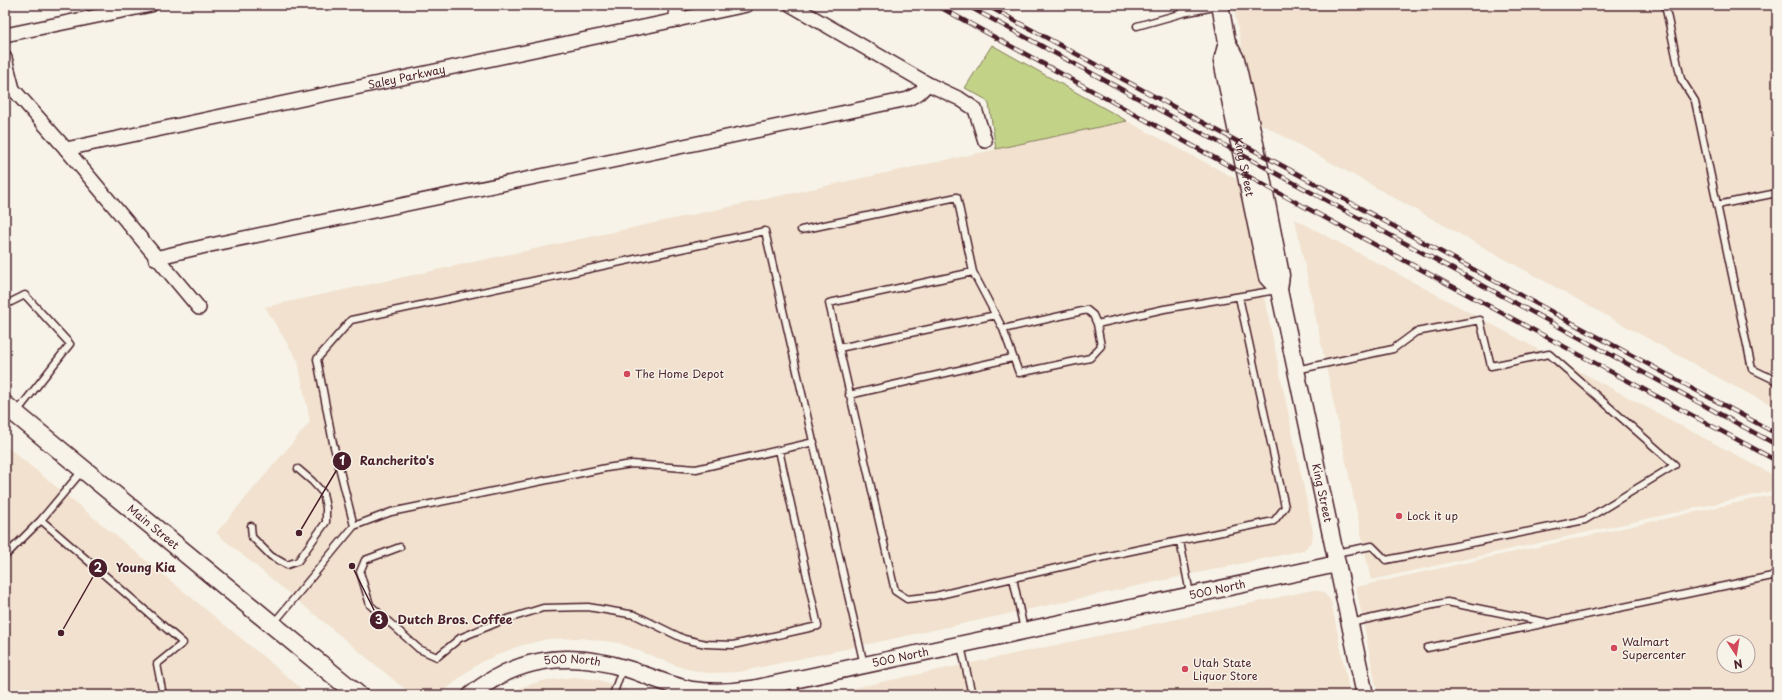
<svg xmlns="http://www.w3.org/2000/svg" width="1782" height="700" font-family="'Playpen Sans',sans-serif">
  <rect width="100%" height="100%" fill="#f7f3e8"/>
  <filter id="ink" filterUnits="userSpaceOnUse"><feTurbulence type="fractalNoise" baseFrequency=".025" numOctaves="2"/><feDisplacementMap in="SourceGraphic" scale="8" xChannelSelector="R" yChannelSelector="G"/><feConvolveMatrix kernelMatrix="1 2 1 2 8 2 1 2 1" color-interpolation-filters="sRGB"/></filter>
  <g filter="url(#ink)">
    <!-- built -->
    <path fill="#f1e1ce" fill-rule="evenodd" d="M1233,5H1777V408L1728,383L1258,122Z
      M1127,121L1240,181L1313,532L1312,541L1304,550L739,672L708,673L683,668L619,643L581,638L547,639L516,647L483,661L465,673L440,695H412L216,533L310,422L298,361L265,307Z
      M1295,219L1777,477V490L1371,580Z
      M5,445L271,663L309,695H5Z
      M1777,494V695H1378L1356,587ZM1724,642H1748V666H1724Z
      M1313,590L1323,592L1331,601L1350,695H821Z
      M574,677L599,680L642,695H504L522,687L542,681Z"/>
    <!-- green -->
    <path fill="#c2d388" stroke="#86795a" d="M992,45L1127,121L996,149L989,104L985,99L965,88Z"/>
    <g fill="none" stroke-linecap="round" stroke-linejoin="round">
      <defs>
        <path id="service" d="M1182,5L1183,13L1220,6
          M1665,5L1681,79L1695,101L1752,369L1777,381
          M1137,26L1183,13
          M1717,205L1777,193
          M801,230L957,197L973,272
          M5,305L25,295L70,344L16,413
          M1003,329L1087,310L1093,315L1097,324L1164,309L1277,290
          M839,348L996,315
          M1296,370L1393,349L1416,332L1480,320L1491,366L1549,354L1675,465L1585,520L1386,560L1372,546L1335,553
          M849,395L1012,358
          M82,471L41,520L183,643L157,664L163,695
          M251,526L252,537L271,556L287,565L298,561L326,522V508L323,493L312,481L298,469
          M354,526L333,443L317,359L351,320L765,231L864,665
          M1180,541L1190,594
          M400,547L365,560L360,572L370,605L419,649L437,657L460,638L501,621L543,608L588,607L635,615L684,639L706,644L733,645L818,626L779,450
          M5,556L41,520
          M1013,578L935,596L907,599L895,591L829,303L973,272L1003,329L1019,373L1090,358L1101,346L1097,324
          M1350,623L1447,602L1545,622
          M273,624L354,526L391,512L606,468L632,464L696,469L814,442
          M1024,630L1013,578L1126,552L1274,521L1285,507L1239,297
          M961,646L972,695
          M1427,648L1777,575
          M793,681L796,695
          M613,695L622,669"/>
        <g id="minor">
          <path d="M674,5L678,20"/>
          <path d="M791,5L928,84L960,99L975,109L985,141"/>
          <path d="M5,35L151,5"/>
          <path d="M5,58L13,89L66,149L199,308"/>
          <path id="s1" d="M66,149L747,5"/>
          <path d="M155,258L206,246L908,99L919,93L928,84"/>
        </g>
        <g id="tertiary">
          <path id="s2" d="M1220,5L1227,42L1236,59L1257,152L1281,275L1279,290L1365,695"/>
          <path id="s3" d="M1227,42L1222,61L1267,277L1279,290"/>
          <path id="s4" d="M471,695C519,655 574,651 631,670C651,677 671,686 692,690C712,693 732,692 752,689L1337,564"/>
        </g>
        <g id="secondary">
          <path id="s5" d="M5,405L358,695"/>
        </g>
      </defs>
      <!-- service casing -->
      <use href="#service" stroke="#4a1f2b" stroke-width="9"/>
      <!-- minor casing -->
      <use href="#minor" stroke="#4a1f2b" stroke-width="16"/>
      <!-- tertiary casing -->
      <use href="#tertiary" stroke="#4a1f2b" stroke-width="19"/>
      <!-- secondary casing -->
      <use href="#secondary" stroke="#4a1f2b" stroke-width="21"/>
      <!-- service -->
      <use href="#service" stroke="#f7f3e8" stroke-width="6"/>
      <!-- minor -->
      <use href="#minor" stroke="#f7f3e8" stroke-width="13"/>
      <!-- tertiary -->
      <use href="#tertiary" stroke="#f7f3e8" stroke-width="16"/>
      <!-- secondary -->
      <use href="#secondary" stroke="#f7f3e8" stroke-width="18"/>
      <defs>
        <path id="rail" d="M936,5L1264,185L1777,461
          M966,5L1777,445
          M986,5L1777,434"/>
      </defs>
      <!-- rail casing -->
      <use href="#rail" stroke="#4a1f2b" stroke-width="4.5"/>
      <!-- rail -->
      <use href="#rail" stroke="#f7f3e8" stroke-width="3" stroke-dasharray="9" stroke-linecap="butt"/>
    </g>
  </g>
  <!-- markers -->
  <g fill="#d1495b" stroke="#f7f3e8" stroke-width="1.5">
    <circle cx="627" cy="374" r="4"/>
    <circle cx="1399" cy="516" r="4"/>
    <circle cx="1614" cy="648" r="4"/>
    <circle cx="1185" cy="669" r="4"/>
  </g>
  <g text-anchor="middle" stroke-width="3" stroke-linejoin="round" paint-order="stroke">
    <!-- street labels -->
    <g font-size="11" fill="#4a1f2b" stroke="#f7f3e8">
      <text dy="4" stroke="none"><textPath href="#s1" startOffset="348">Saley Parkway</textPath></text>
      <text dy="4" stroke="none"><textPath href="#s3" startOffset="128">King Street</textPath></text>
      <text dy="4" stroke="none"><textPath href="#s2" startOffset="500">King Street</textPath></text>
      <text dy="4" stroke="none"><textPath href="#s5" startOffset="192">Main Street</textPath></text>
      <text dy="4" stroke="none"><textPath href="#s4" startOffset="770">500 North</textPath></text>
      <text dy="4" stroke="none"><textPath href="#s4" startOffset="446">500 North</textPath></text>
      <text dy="4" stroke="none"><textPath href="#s4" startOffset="110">500 North</textPath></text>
    </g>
    <!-- poi labels -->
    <g font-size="11" fill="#4a1f2b" stroke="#f7f3e8" text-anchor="start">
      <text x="635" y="378">The Home Depot</text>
      <text x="1407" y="520">Lock it up</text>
      <text x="1622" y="646">Walmart<tspan x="1622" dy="13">Supercenter</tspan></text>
      <text x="1193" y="667">Utah State<tspan x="1193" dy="13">Liquor Store</tspan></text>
    </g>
  </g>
  <!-- callouts -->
  <path fill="none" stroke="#4a1f2b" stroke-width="1.5" d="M299 533L342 461M61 633L98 568M352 566L379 620"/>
  <g fill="#4a1f2b" stroke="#f7f3e8" stroke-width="1.5">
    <circle cx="299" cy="533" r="4"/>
    <circle cx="61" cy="633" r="4"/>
    <circle cx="352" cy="566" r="4"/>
    <circle cx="342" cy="461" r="10"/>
    <circle cx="98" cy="568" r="10"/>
    <circle cx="379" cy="620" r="10"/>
  </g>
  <g font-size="12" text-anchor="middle" font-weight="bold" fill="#fff">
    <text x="342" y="465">1</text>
    <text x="98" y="572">2</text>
    <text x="379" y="624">3</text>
  </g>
  <g font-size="12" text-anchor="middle" font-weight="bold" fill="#4a1f2b" stroke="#f7f3e8" stroke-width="3" stroke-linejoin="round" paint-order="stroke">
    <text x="397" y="465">Rancherito's</text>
    <text x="146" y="572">Young Kia</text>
    <text x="455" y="624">Dutch Bros. Coffee</text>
  </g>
  <!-- margin -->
  <rect width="1782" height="700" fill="none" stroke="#f7f3e8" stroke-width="20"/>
  <rect x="10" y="10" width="1762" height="680" fill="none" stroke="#4a1f2b" stroke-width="1.5" filter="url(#ink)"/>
  <!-- north arrow -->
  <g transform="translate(1736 654) rotate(168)"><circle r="19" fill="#f7f3e8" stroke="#b29e9c"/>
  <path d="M0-3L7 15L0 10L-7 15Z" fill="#d1495b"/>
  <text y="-6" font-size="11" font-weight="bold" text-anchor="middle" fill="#4a1f2b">N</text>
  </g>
</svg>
